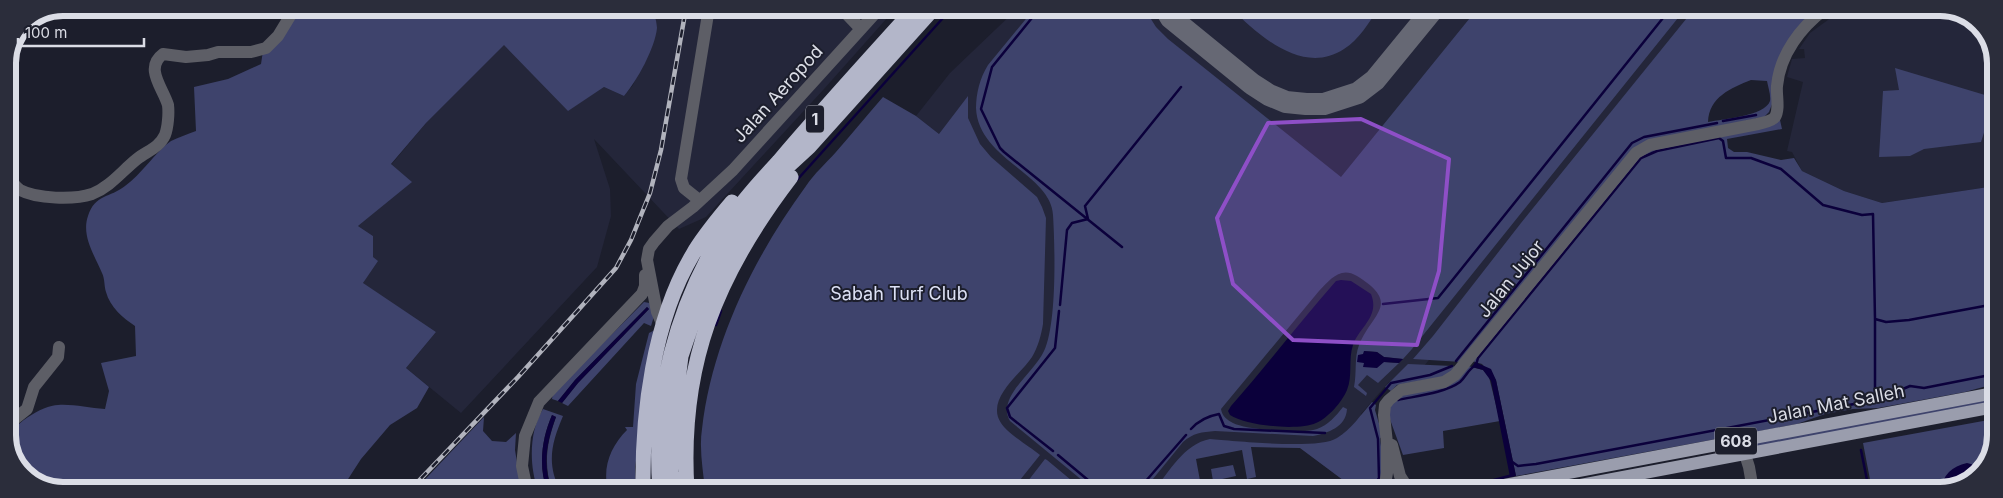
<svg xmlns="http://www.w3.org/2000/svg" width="2003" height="498" font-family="Inter,sans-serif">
  <rect width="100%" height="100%" fill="#1c1e2c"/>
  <!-- built -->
  <path fill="#24263a" d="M653,8H896L824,89L706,217L679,229L594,139L610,189L611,216L597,267L461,413L406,368L436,332L363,284L373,257V236L358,226L411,182L391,165L426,123L504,44L568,110L604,87L624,96L633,85L657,27Z
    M1018,8H1712L1416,376L1389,382L1361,414L1351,486L1300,448L1205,444L1162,490H904L1041,214L916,116L950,73Z
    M1843,9H1951L1982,26L1995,56V186L1882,203L1844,191L1802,171L1792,152L1787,151L1803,82L1787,77L1788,73L1792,59L1805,58L1804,49H1799L1810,33Z"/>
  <!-- green -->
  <path fill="#3e436c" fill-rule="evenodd" d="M296,8H653C654,14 657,22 657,28C655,48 637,81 624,96L604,87L568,111L504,45L426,123L391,164L412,182L358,226L373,236V257L378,261L363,283L436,332L406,368L429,387L417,408L390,425L361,459L341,490L52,489L21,472L8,442C8,426 43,405 58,405C73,404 89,408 105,409L109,391L101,363L136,356L135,326C123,318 110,307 106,292C104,286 105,279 102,273C95,256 81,236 88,216C95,194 110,198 125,186C141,175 156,151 171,141C179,137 188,134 196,131L194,87L228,79L261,64L264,44Z
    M1035,8H1144L1156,27L1168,39L1341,177L1478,8H1686L1412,349L1403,359L1384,357L1377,352L1364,351V366L1384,362L1399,363L1378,383L1367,375L1358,385L1367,393L1366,396L1354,387C1357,373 1354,358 1359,345C1372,313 1402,304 1357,276C1340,266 1330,280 1319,291L1221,409C1222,416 1227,420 1233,423C1246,430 1303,434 1317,429C1328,425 1336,416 1343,407L1347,409C1346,427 1328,433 1313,436L1215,431C1202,432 1193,433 1183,442L1144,490H1094L1010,421C996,397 1035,372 1044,351C1057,324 1055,247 1053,215C1051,174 978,159 976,108C976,93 980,78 988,65Z
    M1231,8H1379C1369,22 1359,40 1344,49C1303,76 1259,36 1231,8Z
    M1695,8L1817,9L1805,19L1769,112L1764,117L1648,141L1462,362L1413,359L1433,336L1521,223ZM1751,80L1767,81C1768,87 1771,95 1770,101C1765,116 1723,119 1708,122C1709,97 1731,88 1751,80Z
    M1895,68L1995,98L1981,142L1924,149L1910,156L1879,157L1883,91L1899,90Z
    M968,96V118L980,144L991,157L1037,197L1042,207L1046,218L1043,324C1041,336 1038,347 1032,357C1021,374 985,399 1001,423C1008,434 1029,446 1040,455L1012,490H705C703,470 699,448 702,429C712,342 754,257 806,186C814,174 826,163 836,152C852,134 867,115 883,97L916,116L939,134Z
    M1780,120L1782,129L1727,139L1728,148L1734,152H1747L1781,160L1794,158L1802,171L1844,191L1882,203L1995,186L1994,384L1965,392L1878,408L1853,409L1825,414L1797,424L1516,476L1496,380L1482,364L1472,361L1637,155L1647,150Z
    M644,302L655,304V313L651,326L644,323L568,406L562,403L578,383L649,309L647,307L575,380L558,401L552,399L553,393Z
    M657,329L635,467L636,490H608C602,467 611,446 627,430L625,427H633L636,384L649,333Z
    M1408,364L1452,366L1456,367L1447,376L1397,385L1391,391L1385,387Z
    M1468,366L1483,370L1489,377L1500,421L1443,431L1444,448L1403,455L1388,414L1393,399Z
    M1994,397V403L1749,449L1747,444Z
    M1372,402L1376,405L1375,410L1383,437L1380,438C1382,456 1386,474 1375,490H1352L1349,488L1351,486L1300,448L1251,447L1256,477L1247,479L1242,450L1196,459L1201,486L1236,481L1237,485L1219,490H1154C1170,471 1184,444 1210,439C1236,441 1319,450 1337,438C1351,430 1362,413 1372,402Z
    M543,409L563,416C552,442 546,463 560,490H552C543,464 547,442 556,417L552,415C542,438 538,466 547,490H538C529,466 529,431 543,409Z
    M484,417L483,431L492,441L506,442L516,433L515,450L521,487L510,490H415Z
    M1994,419V446L1974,479L1940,490H1872L1863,443Z
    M1045,459L1047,460L1083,490H1021Z
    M1233,465L1236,476L1213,481L1211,469Z"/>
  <!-- water -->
  <path fill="#0b003b" d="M1341,280L1351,281L1371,294C1380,317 1360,326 1353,345C1348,359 1353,376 1347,390C1342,402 1328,418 1316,423C1298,431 1247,426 1230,415L1228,411L1231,406C1267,365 1300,322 1336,281Z
    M647,307L649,309L578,383L562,403L558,401L575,380Z
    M1364,351L1377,352L1384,357L1403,359L1399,363L1384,362L1377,368L1363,367L1364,363L1357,362L1358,355L1363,354Z
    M1475,362L1491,369L1496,380L1516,476L1510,477L1491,381L1483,370L1472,367Z
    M552,415L556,417C547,441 542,465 552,490H547C538,466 542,438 552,415Z
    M1967,463L1982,467L1974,479L1940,490C1943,475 1952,466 1967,463Z"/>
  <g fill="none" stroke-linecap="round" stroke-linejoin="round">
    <!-- stream -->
    <path stroke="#0b003b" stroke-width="2.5" d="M1040,8L992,67L981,109L1000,148L1004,152L1122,247
      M1723,121L1756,115
      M797,180L952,8
      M1383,304L1438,298L1671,8
      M1060,305L1067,230L1072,223L1088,219L1085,206L1181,87
      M716,325L721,311
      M1456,361L1632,143L1644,137L1717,123
      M1875,396L1884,397L1910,386L1924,388L1995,374
      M1398,400C1416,396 1445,393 1460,382C1466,377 1468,369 1476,365L1478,358L1641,158L1657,151L1719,138L1723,141L1726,158H1751L1781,169L1823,205L1862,215L1873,214L1875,319L1886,322L1909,320L1995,304
      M1191,429C1199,420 1208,416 1219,414L1224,426L1234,429L1325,433
      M1861,450L1869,490
      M1053,451L1010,417L1007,408L1055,348L1059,311
      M1058,455L1100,490
      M1511,461L1518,466L1536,464L1870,401L1875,396V319
      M1490,481L1513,475
      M1474,484L1482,482
      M1434,489L1462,485
      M1138,490L1186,435
      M1371,490L1379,478L1378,439L1370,408L1391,383L1430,375L1452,366"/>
    <!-- taxiway -->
    <path stroke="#666874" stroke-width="22" d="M1165,8L1171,18L1252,84L1269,95L1286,102L1306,104H1324L1358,93L1375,80L1434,8"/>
    <!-- minor -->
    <path stroke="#5d5e66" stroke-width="12" d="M841,8L861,29
      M8,176C11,180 15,187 20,190C37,199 74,200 92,194C110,187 122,171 137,159C147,151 159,148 165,135C168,127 169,113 168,105C163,88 144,68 163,54L186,57L208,55L218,52H251L266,48L278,36L295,8
      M699,200L684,188L681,179L709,8
      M663,326L657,312L647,260L649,249L654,242L668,226L693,207L733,170L880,8
      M8,408L12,421
      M8,428L12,421L27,409L34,387L58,357L59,347
      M1387,443L1392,445L1400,476L1409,490
      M1722,450L1743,448L1749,467L1753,490
      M527,490L522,466L525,436L539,402L642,294L645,286V275
      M1384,490L1387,473V443L1384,415L1385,405L1389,400L1401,390L1444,382L1455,375L1636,153L1650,145L1758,124C1764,122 1771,122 1775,117C1780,109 1776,94 1777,86C1780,54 1801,27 1825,9"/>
    <!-- major -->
    <path stroke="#9a9dad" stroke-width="12" d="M1478,490L1994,393
      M1554,490L1994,407"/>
    <!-- highway -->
    <path stroke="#b3b6c9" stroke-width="15" d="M643,490C642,413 653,321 693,254C704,235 718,219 732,202
      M660,490C652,391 677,303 730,220C744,198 762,180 779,161C823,109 869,59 915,8
      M674,490L671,472L673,422L681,356L694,318L719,262L740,226L784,170L809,147L934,8
      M687,490C679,365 716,275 791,177"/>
    <defs>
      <path id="rail" d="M410,490L518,377L616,268L631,240L650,193L661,150L686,8"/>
    </defs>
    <!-- rail casing -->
    <use href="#rail" stroke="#b1b3bd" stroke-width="4.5"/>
    <!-- rail -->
    <use href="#rail" stroke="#1c1e2c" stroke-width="2.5" stroke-dasharray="8" stroke-linecap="butt"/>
  </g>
  <!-- marked area -->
  <path fill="#8e4fc7" fill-opacity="0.2" stroke="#8e4fc7" stroke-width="4" stroke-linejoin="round" d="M1361,119L1449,159L1439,271L1417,345L1293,340L1233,284L1217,218L1268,123Z"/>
  <g text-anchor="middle" stroke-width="4" stroke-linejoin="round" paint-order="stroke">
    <!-- shield labels -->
    <g fill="#1c1e2c" stroke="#a2a4ae" stroke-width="1">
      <rect x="806" y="105.5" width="18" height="27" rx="4"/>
      <rect x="1715" y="427.5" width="42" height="27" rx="4"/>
    </g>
    <g font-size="16" font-weight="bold" fill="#dbdde6">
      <text x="815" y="125">1</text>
      <text x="1736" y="447">608</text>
    </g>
    <!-- street labels -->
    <g font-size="18" fill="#dbdde6" stroke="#1c1e2c">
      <text transform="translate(778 94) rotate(-48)" y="6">Jalan Aeropod</text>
      <text transform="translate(1511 279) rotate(-51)" y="6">Jalan Jujor</text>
      <text transform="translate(1836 404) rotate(-11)" y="6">Jalan Mat Salleh</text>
    </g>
    <!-- park labels -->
    <g font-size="18" fill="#dde1f5" stroke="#1c1e2c">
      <text x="899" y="300">Sabah Turf Club</text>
    </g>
  </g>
  <!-- crop -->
  <path d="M0 0H2003V498H0ZM63 16H1940A47 47 0 0 1 1987 63V435A47 47 0 0 1 1940 482H63A47 47 0 0 1 16 435V63A47 47 0 0 1 63 16Z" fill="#2b2d3b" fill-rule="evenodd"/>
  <path fill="none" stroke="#dbdde6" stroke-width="6" d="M63 16H1940A47 47 0 0 1 1987 63V435A47 47 0 0 1 1940 482H63A47 47 0 0 1 16 435V63A47 47 0 0 1 63 16Z"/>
  <!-- scale -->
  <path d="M18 38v8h126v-8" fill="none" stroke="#dbdde6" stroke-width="2.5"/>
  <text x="25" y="38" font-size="15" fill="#dbdde6" stroke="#1c1e2c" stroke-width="4" paint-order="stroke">100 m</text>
</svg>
